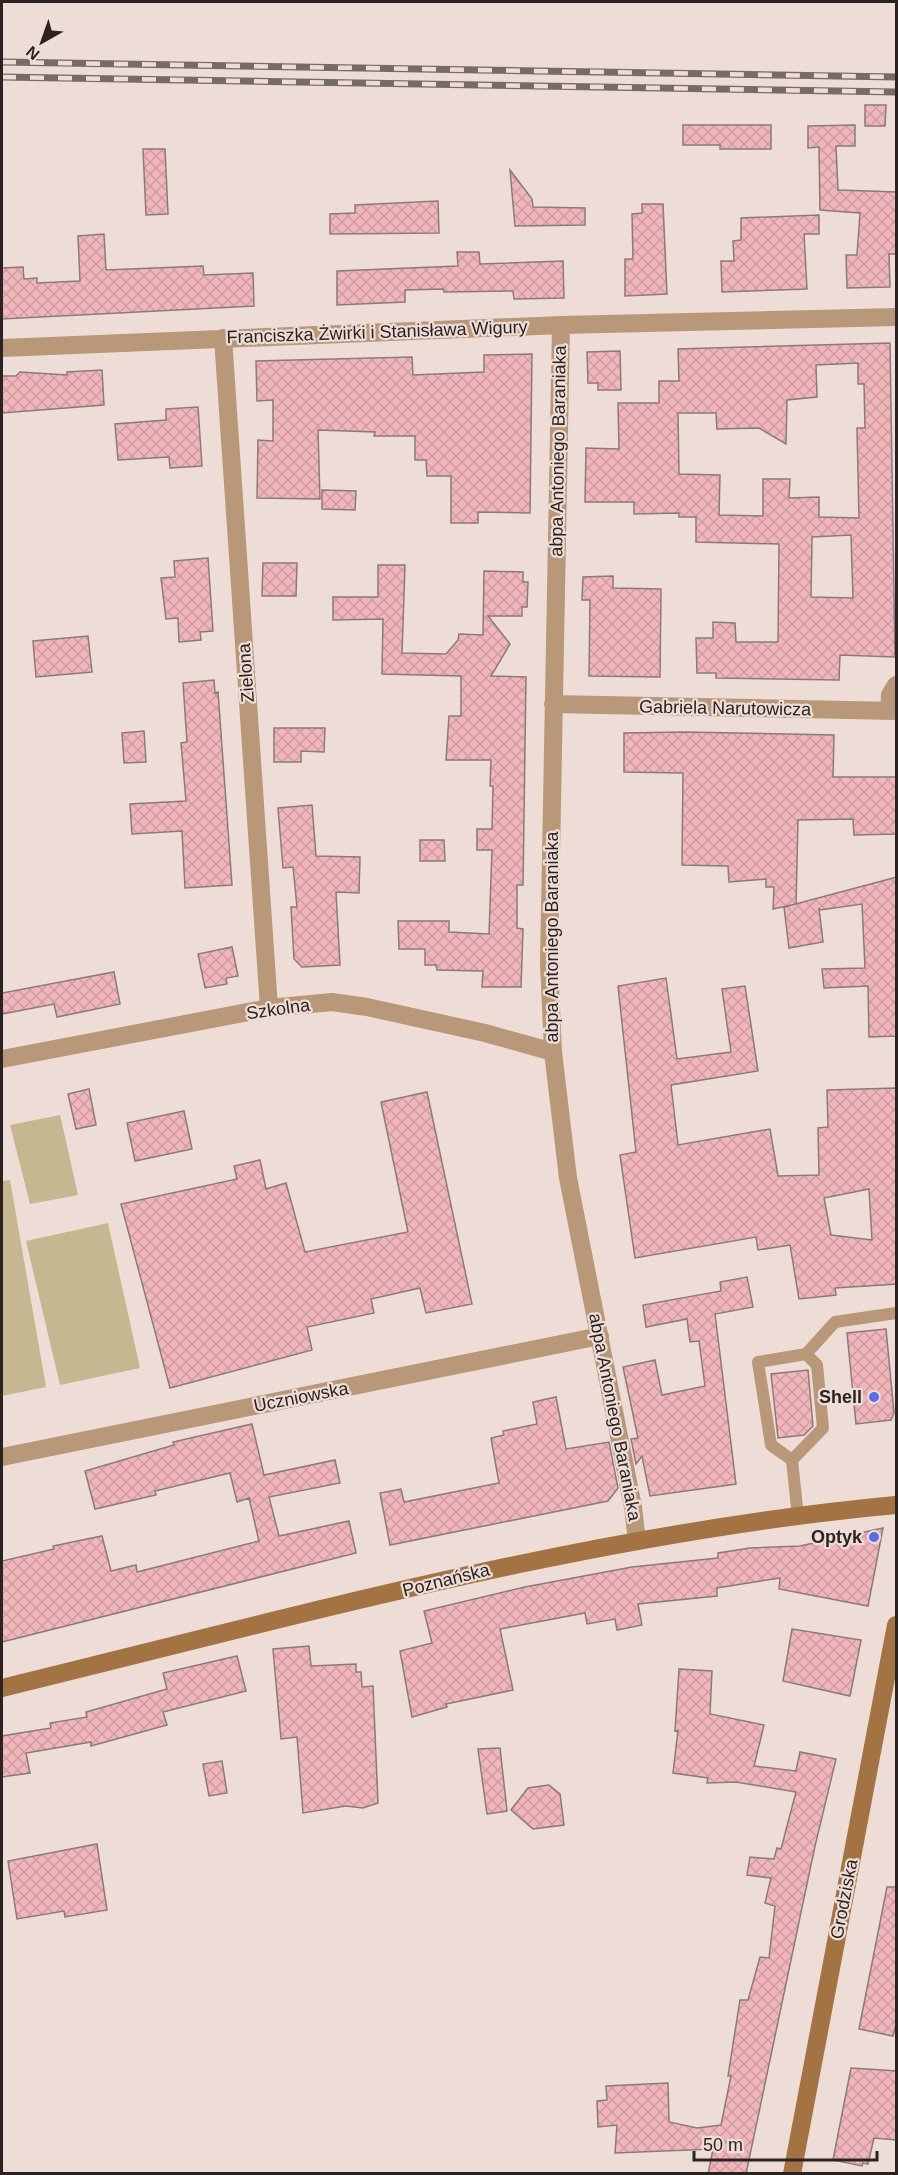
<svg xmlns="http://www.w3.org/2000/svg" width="898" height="2175" font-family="Helvetica,sans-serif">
  <defs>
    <pattern id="building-cross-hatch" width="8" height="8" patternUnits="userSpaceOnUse" patternTransform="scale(1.5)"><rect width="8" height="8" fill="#f1b6bb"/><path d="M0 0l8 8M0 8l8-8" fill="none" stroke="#cf9ca0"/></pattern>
  </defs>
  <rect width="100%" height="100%" fill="#eedcd6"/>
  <!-- green -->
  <path fill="#c6b791" d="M60,1115L78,1195L30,1204L10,1125Z
    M10,1180L46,1387L2,1396V1181Z
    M108,1223L140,1368L60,1385L26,1241Z"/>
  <!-- building -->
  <path fill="url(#building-cross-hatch)" stroke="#8b7a7b" stroke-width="1.5" fill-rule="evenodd" d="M865,105H886L885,126H865Z
    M683,125H771V149H720V145H683Z
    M855,125V146H836L838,190L897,192V254H889L890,287L847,288L846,255H857L860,213L820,210L819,147L808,148V126Z
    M143,149H165L168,214L146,215Z
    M510,170L532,199L533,207L585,208V225L515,226Z
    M438,201L439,233L330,234V214L355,213V205Z
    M642,204H663L667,294L625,296V259H633L632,214L642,213Z
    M819,215V234H804L807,289L722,292L721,261H734L733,241L741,240V218Z
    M104,234L106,270L203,266L204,275L253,273L254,306L2,319V268L23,267L24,279L37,278V283L80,281L78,236Z
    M457,252H479L480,264L563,261L564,298L514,299L513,291L444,292L443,289L405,290V302L337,305V271L458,266Z
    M890,343L895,657L840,655L839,680L716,678V673H697L696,638H713V622L735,623L736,642H778L779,544L696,542V517H679V513L634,514V502H585L586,448L619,449L618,403H659V381H679L678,349ZM858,363V384H864L865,428H857L859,518L819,517V497L789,498L790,479H763V516L719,515L720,475L679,474L678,413H716L717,429L759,428L786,444L787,400L817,397L816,365ZM851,535L853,598L811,597L812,537Z
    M620,351L621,390H598V383H588L587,352Z
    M532,354L530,513L478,512V523H451V476H427L426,460H415V436H374L375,432L318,430L320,499L257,498L258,440L273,441V400L257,401L256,361L412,357L413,375L484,372V355Z
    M102,370L104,405L2,413V376H16L20,372L67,375V372Z
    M198,407L202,466L170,468L169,457L118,460L115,424L166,420V409Z
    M322,490L356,491L355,510L322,509Z
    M208,558L213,631L200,632L201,640L179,642L178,618L166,619L161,578L175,577L174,561Z
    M263,563H297L296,596H262Z
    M378,565H405L402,653L446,654L458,640L459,634L483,635L484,571L523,572V582H528L527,607H522V616H488L510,644L491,676L526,677L523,885H517V928L523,929L521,987H482L483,971L437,970L436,965H425V949H399L398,921H449V932L489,934L492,850H477V829H492L493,786H490L491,760H446L449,716H461V676L382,674L383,619L333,620V597H378Z
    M613,576V588L661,589L660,677L589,676L590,600H582L583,577Z
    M88,636L92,672L36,677L33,641Z
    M214,680L215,693L218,692L232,885L185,888L182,831L132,834L130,804L186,801L181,743L187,742L183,683Z
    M274,728H325L324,752L301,751V762H274Z
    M144,731L146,762L124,763L122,733Z
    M684,732L834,735L833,777H897V834L854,835L853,819L798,820L796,904L773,909L774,887H766V879L729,882L728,866L682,865L683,773L624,772V733Z
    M312,805L316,856L360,857L359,893L336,892L340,965L302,967L294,959L291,907H297L293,867L283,868L278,808Z
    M420,840H444L445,861H420Z
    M897,877V1036L869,1037L868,986L824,988L822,969L865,968L862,904L820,910L819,908L823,942L789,948L784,907Z
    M232,947L238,976L226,978L227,984L205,988L198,954Z
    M114,972L120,1004L57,1017L54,1004L2,1014V993Z
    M666,978L677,1059L731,1052L722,989L745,986L758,1071L671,1085L678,1145L770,1129L778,1176L819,1175L818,1128L828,1127L827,1090L897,1088V1284L835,1288L836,1295L799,1299L790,1245L758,1250L756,1237L635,1258L620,1155L636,1152L618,986ZM869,1189L872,1240L831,1235L824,1198Z
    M89,1089L96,1125L76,1129L68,1094Z
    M427,1092L472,1304L426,1313L420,1288L371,1299L374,1313L307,1327L312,1350L170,1388L121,1204L237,1179L234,1166L260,1160L266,1189L286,1183L305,1252L408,1232L381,1102Z
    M184,1111L192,1149L135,1161L127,1123Z
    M747,1277L753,1307L715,1314L736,1484L650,1496L642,1456L636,1464L631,1439L638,1438L623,1367L655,1360L662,1395L705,1386L699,1341L690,1342L687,1319L646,1327L643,1305L721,1291L720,1282Z
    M886,1329L894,1413L891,1420L856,1424L847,1333Z
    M808,1370L813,1426L804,1435L778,1438L771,1374Z
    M556,1397L566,1449L609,1442L618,1488L608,1501L390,1545L380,1493L401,1489L404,1502L499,1483L491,1438L504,1435L503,1431L537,1424L533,1402Z
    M252,1424L264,1475L335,1460L340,1483L269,1497L279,1536L349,1521L356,1553L2,1642V1561L54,1549L53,1546L102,1536L111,1571L136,1565L137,1572L259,1541L249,1498L237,1502L230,1473L155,1491L156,1495L95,1509L85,1471L174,1445L173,1442Z
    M883,1528L868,1606L779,1589L780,1578L717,1588V1596L638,1604L642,1625L617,1630L615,1619L587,1624L585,1613L500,1629L513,1690L446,1704L447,1707L412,1717L400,1651L432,1643L424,1611L525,1587L632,1567L718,1558V1553L750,1548L800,1546Z
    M792,1629L861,1640L850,1696L783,1681Z
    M309,1646L311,1666L356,1664V1672H361L362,1687L373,1686L378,1803L363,1808L346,1806L303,1813L297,1737L281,1739L273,1649Z
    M237,1656L246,1691L163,1712L167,1725L91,1746V1742L26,1753L30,1773L2,1777V1736L51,1728L50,1723L87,1717L86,1712L167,1689L163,1673Z
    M679,1669L712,1671L710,1714L764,1725L754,1766L796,1771L800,1752L836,1759L815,1846L746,2174H708L713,2149L615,2153L617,2125L598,2127L597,2101L607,2100L606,2086L668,2083L669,2122L697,2128L721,2125L731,2076H728L740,2000H748L760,1957L769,1958L775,1906L765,1903L771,1878L747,1875L750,1857L774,1859L777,1848L781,1849L796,1792L736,1782L707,1783L708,1778L673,1773L678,1730L675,1731Z
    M500,1748L507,1811L487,1814L478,1749Z
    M222,1761L227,1793L209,1796L203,1764Z
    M549,1785L560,1794L564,1825L533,1829L511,1810L528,1788Z
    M97,1844L107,1910L65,1917L64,1911L17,1919L8,1861Z
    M887,1887H897V2020L893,2036L859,2029Z
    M851,2068L897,2071V2140L874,2138L868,2164L863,2163L862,2166L833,2160Z"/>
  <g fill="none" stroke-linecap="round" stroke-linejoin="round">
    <!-- lane -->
    <path stroke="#b99779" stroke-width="12" d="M792,1460L823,1428L817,1365L806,1354
      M798,1517L792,1460L771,1445L758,1362L806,1354L835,1322L896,1313"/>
    <!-- street -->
    <path stroke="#b99779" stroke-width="18" d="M561,325L549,963L553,1052L568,1178L633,1507L637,1541
      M223,338L269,1008
      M2,348L561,325L896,317
      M553,704L896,711
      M889,711L890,695L896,685
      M2,1059L269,1008L332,1002L367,1007L485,1033L553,1052
      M2,1457L600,1336"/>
    <!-- secondary -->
    <path stroke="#a37344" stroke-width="18" d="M2,1688C297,1616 593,1533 896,1505
      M792,2174L896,1625"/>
    <defs>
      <path id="rail" d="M2,62L896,77
        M2,77L896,92"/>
    </defs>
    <!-- rail casing -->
    <use href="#rail" stroke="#766b67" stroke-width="7"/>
    <!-- rail -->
    <use href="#rail" stroke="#eedcd6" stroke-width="4.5" stroke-dasharray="14" stroke-linecap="butt"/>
  </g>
  <!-- markers -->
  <g fill="#586ee4" stroke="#eedcd6" stroke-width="2">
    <circle cx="874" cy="1397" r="6"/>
    <circle cx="874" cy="1537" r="6"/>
  </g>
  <g text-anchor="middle" stroke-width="4.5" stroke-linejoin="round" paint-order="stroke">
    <!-- street labels -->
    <g font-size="18" fill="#2a2321" stroke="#eedcd6">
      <text transform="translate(377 332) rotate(-2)" y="6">Franciszka Żwirki i Stanisława Wigury</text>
      <text transform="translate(558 451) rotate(-89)" y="6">abpa Antoniego Baraniaka</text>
      <text transform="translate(246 673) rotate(-94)" y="6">Zielona</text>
      <text transform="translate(725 708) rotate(1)" y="6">Gabriela Narutowicza</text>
      <text transform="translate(552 937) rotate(-90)" y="6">abpa Antoniego Baraniaka</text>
      <text transform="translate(278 1009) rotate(-8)" y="6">Szkolna</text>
      <text transform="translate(301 1397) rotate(-11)" y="6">Uczniowska</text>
      <text transform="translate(615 1417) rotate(79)" y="6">abpa Antoniego Baraniaka</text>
      <text transform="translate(446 1580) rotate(-14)" y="6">Poznańska</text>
      <text transform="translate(844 1899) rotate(-79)" y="6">Grodziska</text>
    </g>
    <!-- poi labels -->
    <g font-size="18" font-weight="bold" fill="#2a2321" stroke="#eedcd6" text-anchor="end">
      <text x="862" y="1403">Shell</text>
      <text x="862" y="1543">Optyk</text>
    </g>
  </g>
  <!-- border -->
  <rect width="898" height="2175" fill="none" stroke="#2a2321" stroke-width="6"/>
  <!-- north arrow -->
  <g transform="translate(42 42) rotate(220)" stroke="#eedcd6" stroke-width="4.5" paint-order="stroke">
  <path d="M0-4.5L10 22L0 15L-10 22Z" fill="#2a2321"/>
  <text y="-9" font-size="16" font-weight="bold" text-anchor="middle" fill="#2a2321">N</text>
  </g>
  <!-- scale -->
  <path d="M694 2151v9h183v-9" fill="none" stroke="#2a2321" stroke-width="3"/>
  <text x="703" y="2151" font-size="18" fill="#2a2321" stroke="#eedcd6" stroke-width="4.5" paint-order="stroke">50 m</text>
</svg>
